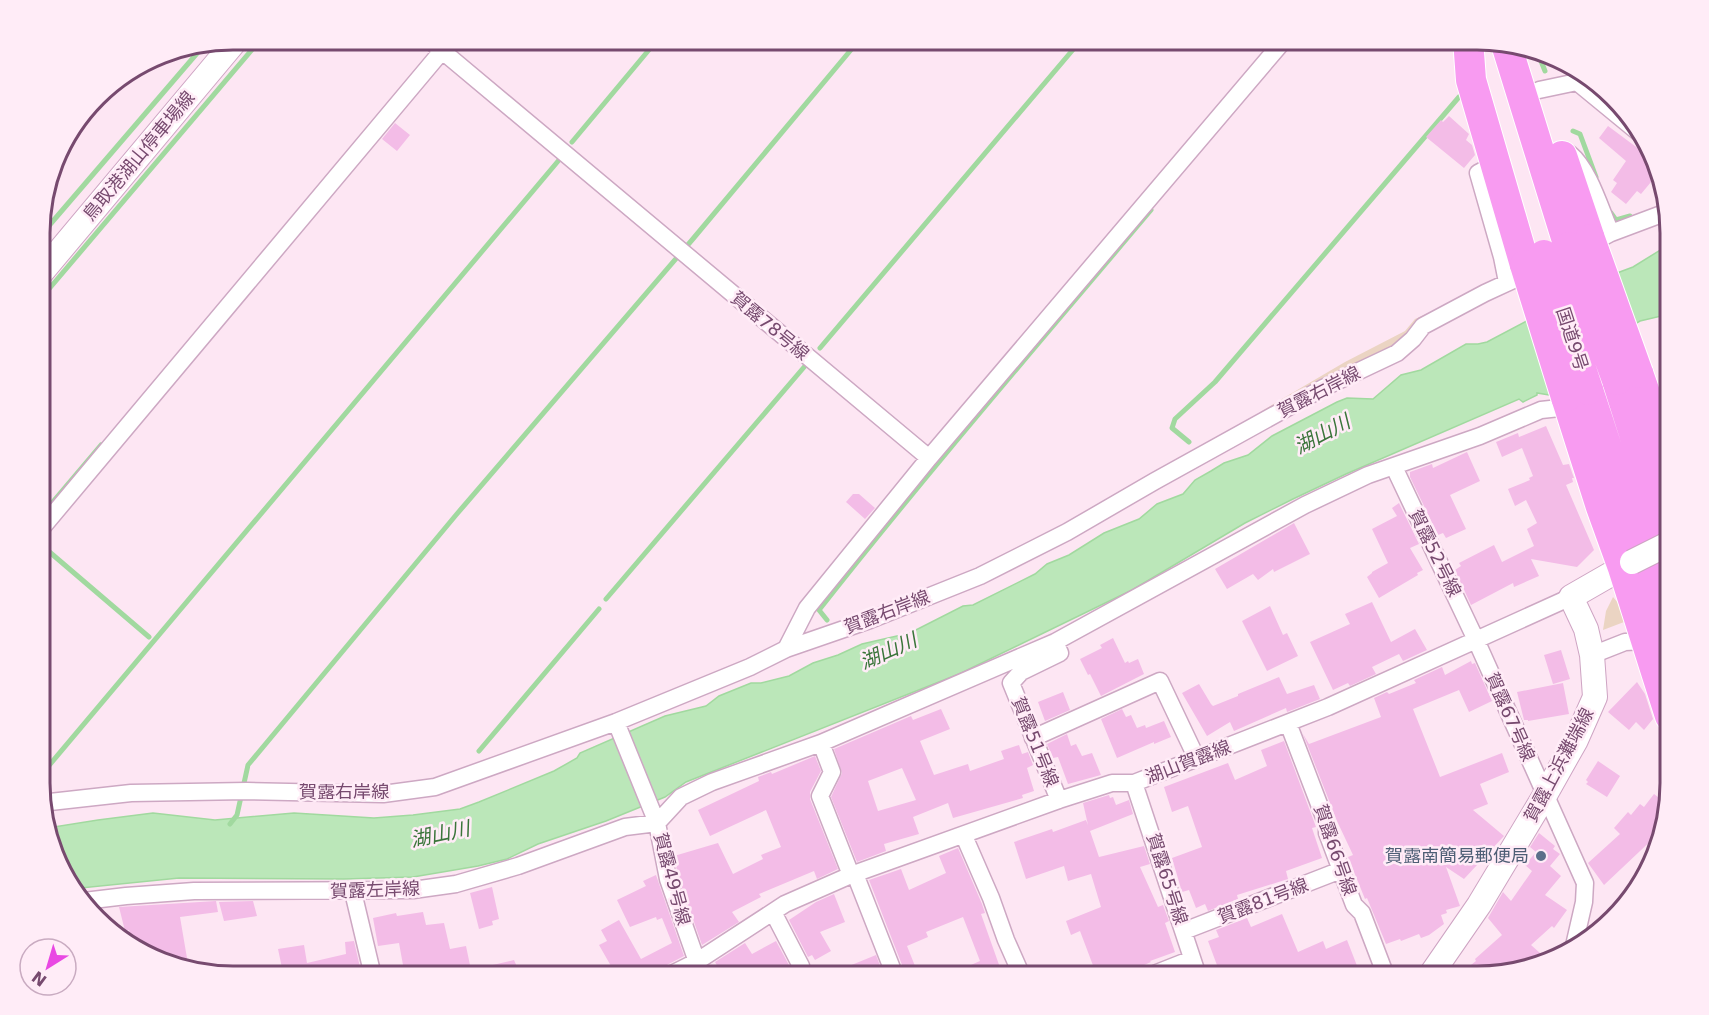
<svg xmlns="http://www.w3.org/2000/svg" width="1709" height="1015" font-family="'DejaVu Sans','Noto Sans JP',sans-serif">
  <rect width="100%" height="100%" fill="#fde6f3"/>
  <!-- green -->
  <path fill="#ebd4c3" d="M1435,310L1415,324L1407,338L1393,349L1260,412L1345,362L1405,331L1415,319Z
    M1613,597L1619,604L1624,622L1603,630L1606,611Z"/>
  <!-- water -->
  <path fill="#bbe7b9" stroke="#a1d99f" stroke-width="1.5" d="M1670,244V314L1640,321L1635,324L1555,396L1537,393V395L1523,402L1519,399L1346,474L1293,499L1245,523L1132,590L959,674L686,782L665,797L606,821L538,844L507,859L478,866L413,877L344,879L179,878L71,889L46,821L54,827L98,820L153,813L215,820L294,813L374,818L413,815L460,809L479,802L554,771L577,758L580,753L665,716L706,706L719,696L751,683H761L789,676L813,663L838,655L862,644L910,633L963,606L973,605L1035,574L1047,564L1069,555L1104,533L1139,519L1157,504L1183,494L1195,480L1211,471L1224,463L1248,455L1272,436L1337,402L1347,398L1373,399L1401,375L1421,370L1466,344H1478L1487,342L1617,273L1633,267Z"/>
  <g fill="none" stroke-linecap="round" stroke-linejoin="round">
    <!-- stream -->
    <path stroke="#a1d99f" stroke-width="5" d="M1539,56L1545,71
      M1573,131L1580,134L1596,177
      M572,142L658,39
      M1611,213L1616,220L1630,216
      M41,235L205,44
      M43,296L261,39
      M41,309L42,308
      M820,348L1082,39
      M1189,442L1172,428L1175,419L1215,382L1459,97
      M41,516L101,445
      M46,549L149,637
      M606,599L805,366
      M827,620L819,610C926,474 1039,343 1151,210
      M479,751L599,609
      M41,775L559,160
      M230,824L237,815L248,765L456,515L692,240L860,39"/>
  </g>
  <!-- building -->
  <path fill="#f3bce7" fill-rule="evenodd" d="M1449,116L1469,134L1466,140L1472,145L1475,155L1464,168L1426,137L1441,120L1443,122Z
    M395,123L410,135L397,151L382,139Z
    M1608,126L1651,158L1656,176L1641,194L1637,191L1626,204L1611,192L1617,183L1613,180L1626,161L1599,138Z
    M1546,426L1563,465L1569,464L1574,478H1572L1573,482L1566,485L1594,550L1577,567L1531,559L1539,576L1514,587L1513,583L1471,605L1455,570L1461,566L1459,563L1494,545L1502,562L1534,546L1527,529L1537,523L1526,500L1515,506L1508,489L1530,480L1529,478L1533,476L1522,448L1502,457L1496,442L1518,433L1519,437Z
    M1467,452L1480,481L1450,495L1466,529L1446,538L1443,533L1438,535L1410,477V472L1432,464L1433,468Z
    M853,494H859L875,508L865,519L846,502Z
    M1399,503L1419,544L1410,548L1423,570L1417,573L1418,575L1379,598L1367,577L1372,573V572L1388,563L1372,529L1397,516L1392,508Z
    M1294,523L1310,554L1274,572L1273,569L1258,580L1253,574L1227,589L1215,569Z
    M1372,602L1391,642L1415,629L1427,650L1403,661L1399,654L1372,667L1376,674L1350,686L1348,683L1333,690L1310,642L1350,624L1345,614Z
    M1270,606L1283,635L1287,633L1298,656L1267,671L1242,621Z
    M1113,638L1125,663L1128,661L1129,663L1138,659L1144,674L1101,696L1090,674L1088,675L1080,659L1102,648L1100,645Z
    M1561,650L1570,679L1553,684L1544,655Z
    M1471,661L1472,664L1475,663L1492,701L1469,712L1459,690L1413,709L1440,777L1502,753L1509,772L1480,784L1488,804L1473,810L1504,836L1464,879L1446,867L1460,906L1446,910L1447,913L1441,915L1444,924L1429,935L1421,938L1419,934L1401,941L1400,939L1386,944L1367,898L1365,899L1348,857L1353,855L1337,821L1303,734L1309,744L1381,717L1374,698L1387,692L1389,694L1416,683L1414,680L1442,667L1445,675Z
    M1279,677L1287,694L1314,685L1320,699L1287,712L1286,708L1234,731L1230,722L1207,736L1182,693L1199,684L1211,704L1213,706L1238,696V694Z
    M1637,682L1645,694L1653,719L1644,730L1636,722L1629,730L1608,712Z
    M1563,683L1569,714L1528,721V720H1524L1517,692Z
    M1063,692L1070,710L1045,721L1038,702Z
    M941,709L950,729L920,741L934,775L968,764L970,771L1004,759L1001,751L1019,745L1022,754L1028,752L1033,765L1027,768L1034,791L1022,795L1023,798L953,818L948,803L913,817L919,834L884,844L886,851L857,862L831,797L842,773L834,749L911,716L913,720ZM902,768L916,800L878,811L868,781Z
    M1122,709L1126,717L1131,715L1137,728L1145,725L1146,728L1164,721L1171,737L1154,744V742L1117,758L1101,719Z
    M1067,734L1071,746L1076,744L1082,756L1092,753L1101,775L1068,784L1058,757L1053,758L1047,744Z
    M1284,741L1316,827L1312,828L1322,858L1286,871L1288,879L1237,895L1238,899L1208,911L1205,904L1196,908L1189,890L1182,892L1172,858L1202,847L1188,806L1172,812L1164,787L1228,763L1235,780L1267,766L1261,750Z
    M815,756L821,771L810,792V799L838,869L817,879L814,871L759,894L761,897L732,912L739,922L702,945L678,876L674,856L718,843L733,874L763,859L761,855L781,847L766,810L710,836L698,810L759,781L758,777L771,772L772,774Z
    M1598,761L1620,776L1607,797L1586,784L1588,782L1586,780Z
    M1654,794L1667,804L1657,835L1604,885L1588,863L1620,834L1614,828L1628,812L1631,815L1640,804L1644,807Z
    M1109,795L1110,798L1113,797L1116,805L1129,800L1133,814L1090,831L1099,857L1144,846L1150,864L1140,867L1158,907L1163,905L1169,921L1165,923L1175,952L1150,961L1151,962L1119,976H1097L1080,931L1071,935L1066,921L1101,907L1091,874L1068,881L1064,866L1026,879L1014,842L1052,829L1053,832L1086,820L1088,825L1083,803Z
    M1539,833L1555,846L1553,849L1560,854L1550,866L1561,876L1545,895L1567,910L1554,928L1552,926L1531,945L1540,953L1534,962L1489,976H1457L1476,961L1475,959L1502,935L1488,918L1503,892L1511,901L1532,871L1525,865L1536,852L1530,847Z
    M958,848L982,904L985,913L981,914L1003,976H946L980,961L963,917L926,932L928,937L907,946L915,966L904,970L869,880L901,869L909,890L946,873L939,856Z
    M656,875L684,956L663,967L654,976H611L615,973L599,945L607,941L601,930L619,920L641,959L672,943L662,918L657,920L656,917L630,927L617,900L646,886L643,881Z
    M492,887L499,919L492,921L493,925L479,929L470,893Z
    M834,894L845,922L820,932L831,951L815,960L812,955L808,957L789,920L816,902Z
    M216,901L218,912L180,917L188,964L136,950L132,946L129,930L125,931L119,907Z
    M253,901L257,916L224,921L219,902Z
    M423,912L426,925L444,923L450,949L466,946L471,970L514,960L521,976H405L399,943L378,946L373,918L396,913L397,916Z
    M1282,914L1298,952L1323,941L1326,949L1347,940L1361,976H1221L1208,941L1219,937L1216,930L1247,918L1251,927Z
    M354,941L362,976H276V970L282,968L278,949L304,945L307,963L346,954L345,942Z
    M776,941L790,967L772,976H723L715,962L745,943L752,954Z
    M876,955L884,976H827V975Z"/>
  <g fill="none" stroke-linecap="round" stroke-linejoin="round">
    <defs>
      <path id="street" d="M428,39L929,458L807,608L786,649
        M1539,90L1577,82L1644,137
        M1570,154C1589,169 1601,211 1611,233
        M1495,164L1478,173L1502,257L1507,282
        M1585,247L1611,233L1667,212
        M929,458L1285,39
        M1394,467L1476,640L1585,883L1584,902L1573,950
        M41,529L452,39
        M1055,642L1060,653L1021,672L1011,683L1059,800
        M1592,655L1625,642L1645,641
        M616,722L657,823L668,879L702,976
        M1288,723L1327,825V833L1354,905L1362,913L1386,976
        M1033,738L1160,681L1197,759
        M821,743L832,772L820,796L851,875
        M1134,783L1198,976
        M41,803L131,793L247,791L383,794L435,787L616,722L750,667L786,649L870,620L980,576L1067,532L1155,481L1323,388L1397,353L1413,339L1423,326L1485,293L1535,270
        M964,836L991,898L1006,940L1022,976
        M855,874L895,976
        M353,892L373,976
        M84,901L126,896L194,891L413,890L456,884L518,866L625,827L657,823L681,797L712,782L821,743L1055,642L1305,505L1368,475L1480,436L1541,410L1569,407
        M773,912L801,966
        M1184,931L1341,870
        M668,976L696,962L785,904L851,875L1059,800L1112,783H1134L1328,707L1571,597
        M1149,976L1192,959"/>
      <path id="secondary" d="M41,273L237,39
        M1430,976L1479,905L1545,795L1576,740L1595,697L1592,655L1586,629L1571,597L1632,562"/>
      <path id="highway" d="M1468,39L1471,80L1525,265
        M1507,47L1569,247
        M1562,156L1590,239
        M1638,373L1670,464
        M1617,380L1670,547
        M1588,390L1670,639
        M1566,397L1601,507L1623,568L1670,716"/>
    </defs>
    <!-- street casing -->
    <use href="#street" stroke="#cda8c3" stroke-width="19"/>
    <!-- secondary casing -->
    <use href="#secondary" stroke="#cea4c3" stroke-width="26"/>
    <!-- highway casing -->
    <use href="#highway" stroke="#fff" stroke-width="32"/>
    <!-- street -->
    <use href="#street" stroke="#fff" stroke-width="16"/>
    <!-- secondary -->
    <use href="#secondary" stroke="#fff" stroke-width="24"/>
    <!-- highway -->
    <use href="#highway" stroke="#f89bf1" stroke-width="30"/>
    <defs>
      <path id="secondary-bridge" d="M1632,562L1670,543"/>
      <path id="highway-bridge" d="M1590,239L1638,373
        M1569,247L1617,380
        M1544,255L1588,390
        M1525,265L1566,397"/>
    </defs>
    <!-- secondary-bridge casing -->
    <use href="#secondary-bridge" stroke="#cea4c3" stroke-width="26" stroke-linecap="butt"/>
    <!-- highway-bridge casing -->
    <use href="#highway-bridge" stroke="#fff" stroke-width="32" stroke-linecap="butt"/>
    <!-- secondary-bridge -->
    <use href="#secondary-bridge" stroke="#fff" stroke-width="24"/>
    <!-- highway-bridge -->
    <use href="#highway-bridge" stroke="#f89bf1" stroke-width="30"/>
  </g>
  <!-- markers -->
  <circle fill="#5c6f8a" stroke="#ffecf7" stroke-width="2" cx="1541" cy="856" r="6"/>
  <g text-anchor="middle" stroke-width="5" stroke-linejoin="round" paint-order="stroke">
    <!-- street labels -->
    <g font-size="18" fill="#774a6f" stroke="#ffecf7">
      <text transform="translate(139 156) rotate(-50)" y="6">鳥取港湖山停車場線</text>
      <text transform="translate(770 326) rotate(40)" y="6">賀露78号線</text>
      <text transform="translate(1572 339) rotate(72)" y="6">国道9号</text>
      <text transform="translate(1319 392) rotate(-27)" y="6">賀露右岸線</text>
      <text transform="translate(1435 553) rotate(64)" y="6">賀露52号線</text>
      <text transform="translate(887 612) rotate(-21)" y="6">賀露右岸線</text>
      <text transform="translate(1510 717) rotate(66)" y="6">賀露67号線</text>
      <text transform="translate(1035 742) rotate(68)" y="6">賀露51号線</text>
      <text transform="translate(1188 762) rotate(-21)" y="6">湖山賀露線</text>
      <text transform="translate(1559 765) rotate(-62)" y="6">賀露上浜灘端線</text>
      <text x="344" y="798">賀露右岸線</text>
      <text transform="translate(1335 850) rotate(71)" y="6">賀露66号線</text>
      <text transform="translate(672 879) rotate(75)" y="6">賀露49号線</text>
      <text transform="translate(1167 879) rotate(72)" y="6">賀露65号線</text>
      <text transform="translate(375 890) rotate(-2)" y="6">賀露左岸線</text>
      <text transform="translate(1263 901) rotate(-21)" y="6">賀露81号線</text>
    </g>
    <!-- service labels -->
    <g font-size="18" fill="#4e5e75" stroke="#ffecf7" text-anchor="end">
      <text x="1529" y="862">賀露南簡易郵便局</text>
    </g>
    <!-- water labels -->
    <g font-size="20" font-style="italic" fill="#3a753a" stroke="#ffecf7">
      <text transform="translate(1322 434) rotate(-28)" y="7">湖山川</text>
      <text transform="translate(888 651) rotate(-24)" y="7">湖山川</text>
      <text transform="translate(440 834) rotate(-12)" y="7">湖山川</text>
    </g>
  </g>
  <!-- crop -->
  <path d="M0 0H1709V1015H0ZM233 50H1477A183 183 0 0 1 1660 233V783A183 183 0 0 1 1477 966H233A183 183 0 0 1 50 783V233A183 183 0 0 1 233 50Z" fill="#ffecf7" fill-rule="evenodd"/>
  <path fill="none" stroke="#774a6f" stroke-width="3" d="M233 50H1477A183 183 0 0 1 1660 233V783A183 183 0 0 1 1477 966H233A183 183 0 0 1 50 783V233A183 183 0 0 1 233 50Z"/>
  <!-- north arrow -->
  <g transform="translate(48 967) rotate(217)"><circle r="28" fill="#ffecf7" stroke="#c9abc1" stroke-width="1.5"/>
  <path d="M0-4.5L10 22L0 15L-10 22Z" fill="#e948e3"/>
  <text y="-9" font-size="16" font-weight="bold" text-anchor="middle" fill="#774a6f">N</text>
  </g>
</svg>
